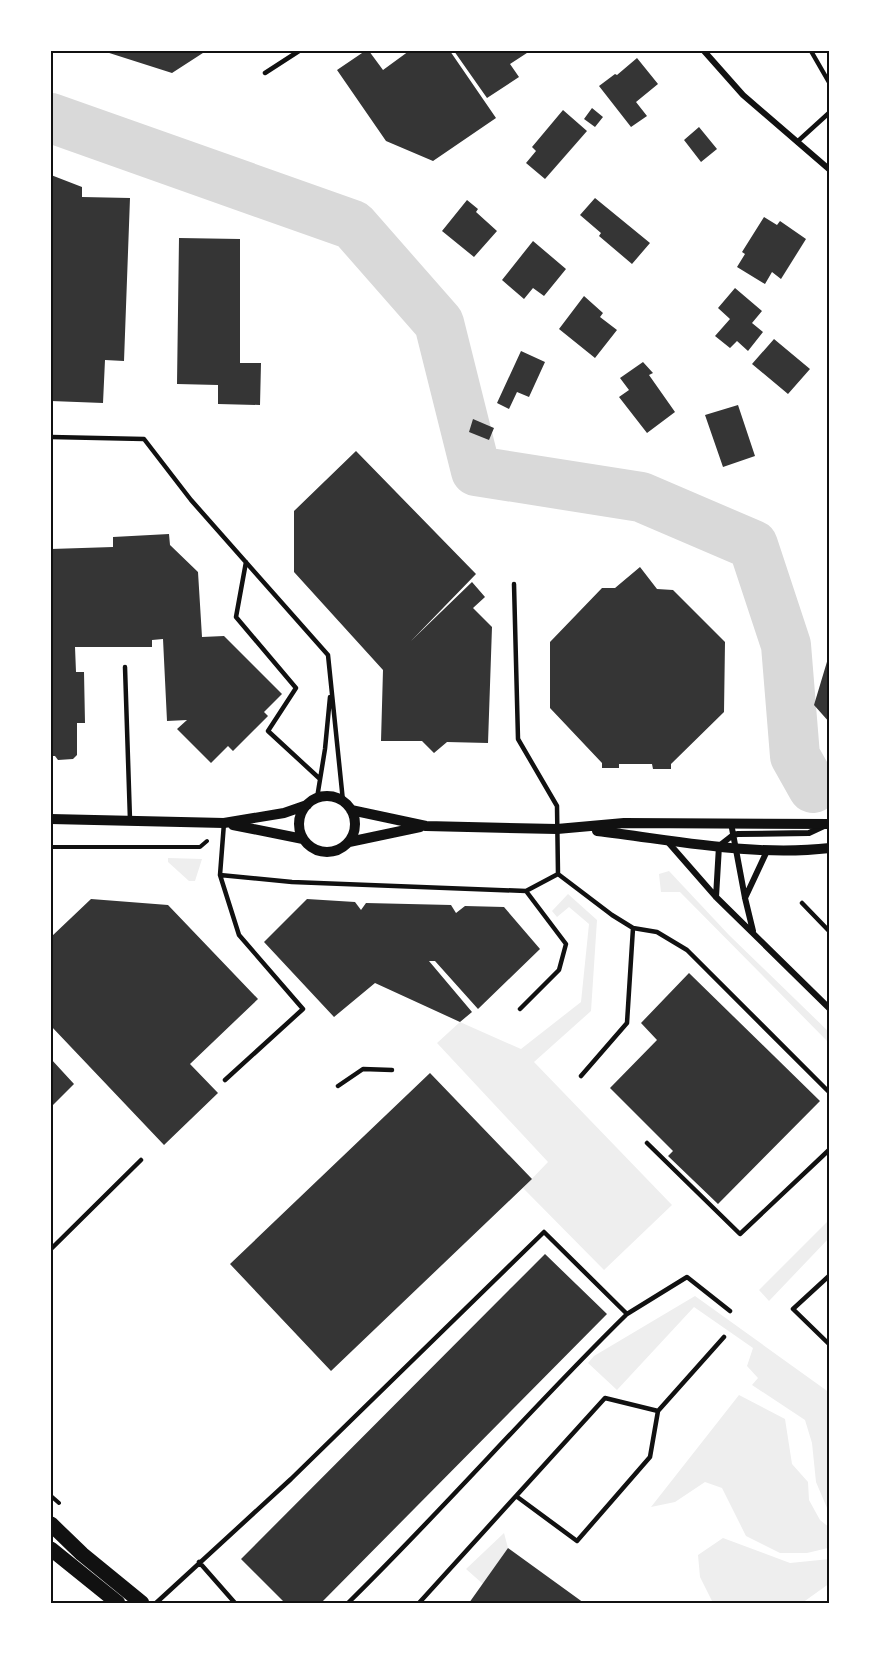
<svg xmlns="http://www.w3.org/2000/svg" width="881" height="1654" font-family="Helvetica,sans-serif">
  <rect width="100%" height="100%" fill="#fff"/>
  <!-- green -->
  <path fill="#eee" d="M168,858L202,859L195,881H189L168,862Z
    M669,871L729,935L830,1033V1044L680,892H661L659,874Z
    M568,894L597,920L591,1011L534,1062L672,1205L604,1270L523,1188L548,1162L437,1043L460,1022L521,1049L581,1002L589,924L569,907L557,917L552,911Z
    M830,1219V1237L769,1301L759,1290Z
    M695,1296L830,1393V1515L816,1482L812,1443L805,1420L752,1385L758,1378L747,1366L753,1348L694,1307L617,1390L588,1363L594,1356Z
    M739,1395L785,1419L792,1464L808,1482L809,1500L820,1520L830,1528L828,1548L807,1553H780L746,1536L722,1488L705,1482L675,1502L651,1507Z
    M504,1533L508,1548L483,1584L466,1569Z
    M723,1538L790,1563L830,1559V1583L802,1603H713L700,1577L698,1555Z"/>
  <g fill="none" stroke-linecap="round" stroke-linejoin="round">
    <!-- river -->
    <path stroke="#d9d9d9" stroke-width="50" d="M51,118L353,225L439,323L476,471L641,497L753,545L786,645L795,756L813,788"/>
  </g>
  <!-- building -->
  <path fill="#353535" d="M103,51H206L172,73Z
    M365,51H369L383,70L409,51H450L496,118L433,161L386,141L337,70Z
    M454,51H530L510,64L519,77L487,98Z
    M637,58L658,84L636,102L647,116L631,127L599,86L615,74L617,75Z
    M592,108L603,117L595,127L584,119Z
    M563,110L587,131L545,179L526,163L536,151L532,147Z
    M699,127L717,149L701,162L684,140Z
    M51,175L82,187V197L130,198L124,361L105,360L103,403L51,401Z
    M595,198L650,243L632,264L599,236L601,233L580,215Z
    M467,200L478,209L476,212L497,231L474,257L442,231Z
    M764,217L777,225L780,221L806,239L781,279L772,272L765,284L737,267L745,254L742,252Z
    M179,238L240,239V363H261L260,405L218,404V385L177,384Z
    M533,241L566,269L544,296L533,288L524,299L502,280Z
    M735,288L762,311L752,323L763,332L748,351L737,341L730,348L715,336L730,319L718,308Z
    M584,296L603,313L600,317L617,330L595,358L559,329Z
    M774,339L810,369L788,394L752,364Z
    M521,351L545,362L529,397L517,392L509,409L497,403Z
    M643,362L653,373L649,375L675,412L647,433L619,397L629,390L620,378Z
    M738,405L755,456L723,467L705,415Z
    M473,419L494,428L489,440L469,432Z
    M356,451L476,574L411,641L472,582L485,597L473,608L492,627L488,743L447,742L434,753L422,741H381L383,670L294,572V511Z
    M169,534L170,545L198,572L202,637L224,636L282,694L264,712L268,716L233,751L228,746L211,763L177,729L187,720L167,721L163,639L152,640V647H75L76,672H84L85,723H77V755L73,759L58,760L55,756H51V549L113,547V537Z
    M640,567L657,589L673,590L725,642L724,712L671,764V769H653L652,764H619V768H602V763L550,708V642L602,588H615Z
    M829,655H830V723L814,705Z
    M91,899L168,905L258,999L190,1064L218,1093L164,1145L51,1026V937Z
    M307,899L355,902L361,910L366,903L451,905L456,913L465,906L504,907L540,949L478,1009L435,961H429L472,1012L460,1022L375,983L334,1017L264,942Z
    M689,973L820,1101L718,1204L668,1156L673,1151L610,1088L657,1040L641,1023Z
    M51,1059L74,1084L51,1107Z
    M430,1073L532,1179L331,1371L230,1264Z
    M545,1254L607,1314L321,1603H285L241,1559Z
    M508,1548L584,1603H469Z"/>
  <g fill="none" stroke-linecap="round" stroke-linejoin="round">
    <!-- path -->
    <path stroke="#111" stroke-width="4" d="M51,847H200L207,841
      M51,1496L59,1503"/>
    <!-- service -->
    <path stroke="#111" stroke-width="4.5" d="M811,51L830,84
      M265,73L299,51
      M797,142L830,112
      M51,437L144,439L191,500L328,655L343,801
      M246,562L236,617L296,688L268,731L320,779
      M514,584L518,739L557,806L558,874L612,915L633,928L657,932L687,950L830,1093
      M125,667L130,820
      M317,798L325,749L330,697
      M224,823L220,875L292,882L526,891L558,874
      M220,875L239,935L303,1009L225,1080
      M802,903L830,932
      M520,1009L559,970L566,944L526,891
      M581,1076L627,1023L633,928
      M338,1086L363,1069L392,1070
      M647,1143L740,1234L830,1149
      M51,1249L141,1160
      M830,1275L793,1309L830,1345
      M516,1496L577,1541L650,1457L658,1411
      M199,1562L235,1603
      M156,1603L291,1479L544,1232L627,1314L687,1277L730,1311
      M348,1603C444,1509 531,1408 627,1314
      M419,1603L605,1398L658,1411L724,1337"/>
    <!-- minor -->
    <path stroke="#111" stroke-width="6" d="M704,51L743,95L830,170
      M731,823L745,898L753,931
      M667,841L716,897L830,1009
      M716,897L719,846L733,835L738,834L809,833L824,826
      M745,898L767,851"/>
    <!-- tertiary -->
    <path stroke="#111" stroke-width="10" d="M299 824a28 28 0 1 1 56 0a28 28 0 1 1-56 0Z
      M351,810L426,826L557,829L624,823L830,824
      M51,819L224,823L284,813L307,805
      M233,825L303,839
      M597,831C674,840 752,857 830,848
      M349,842L420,827"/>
    <!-- primary -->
    <path stroke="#111" stroke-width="15" d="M51,1524L82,1554L142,1603
      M51,1549L118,1603"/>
  </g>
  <!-- border -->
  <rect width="881" height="1654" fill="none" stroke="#ffffff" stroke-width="105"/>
  <rect x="52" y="52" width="776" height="1550" fill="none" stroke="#111" stroke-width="2"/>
</svg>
